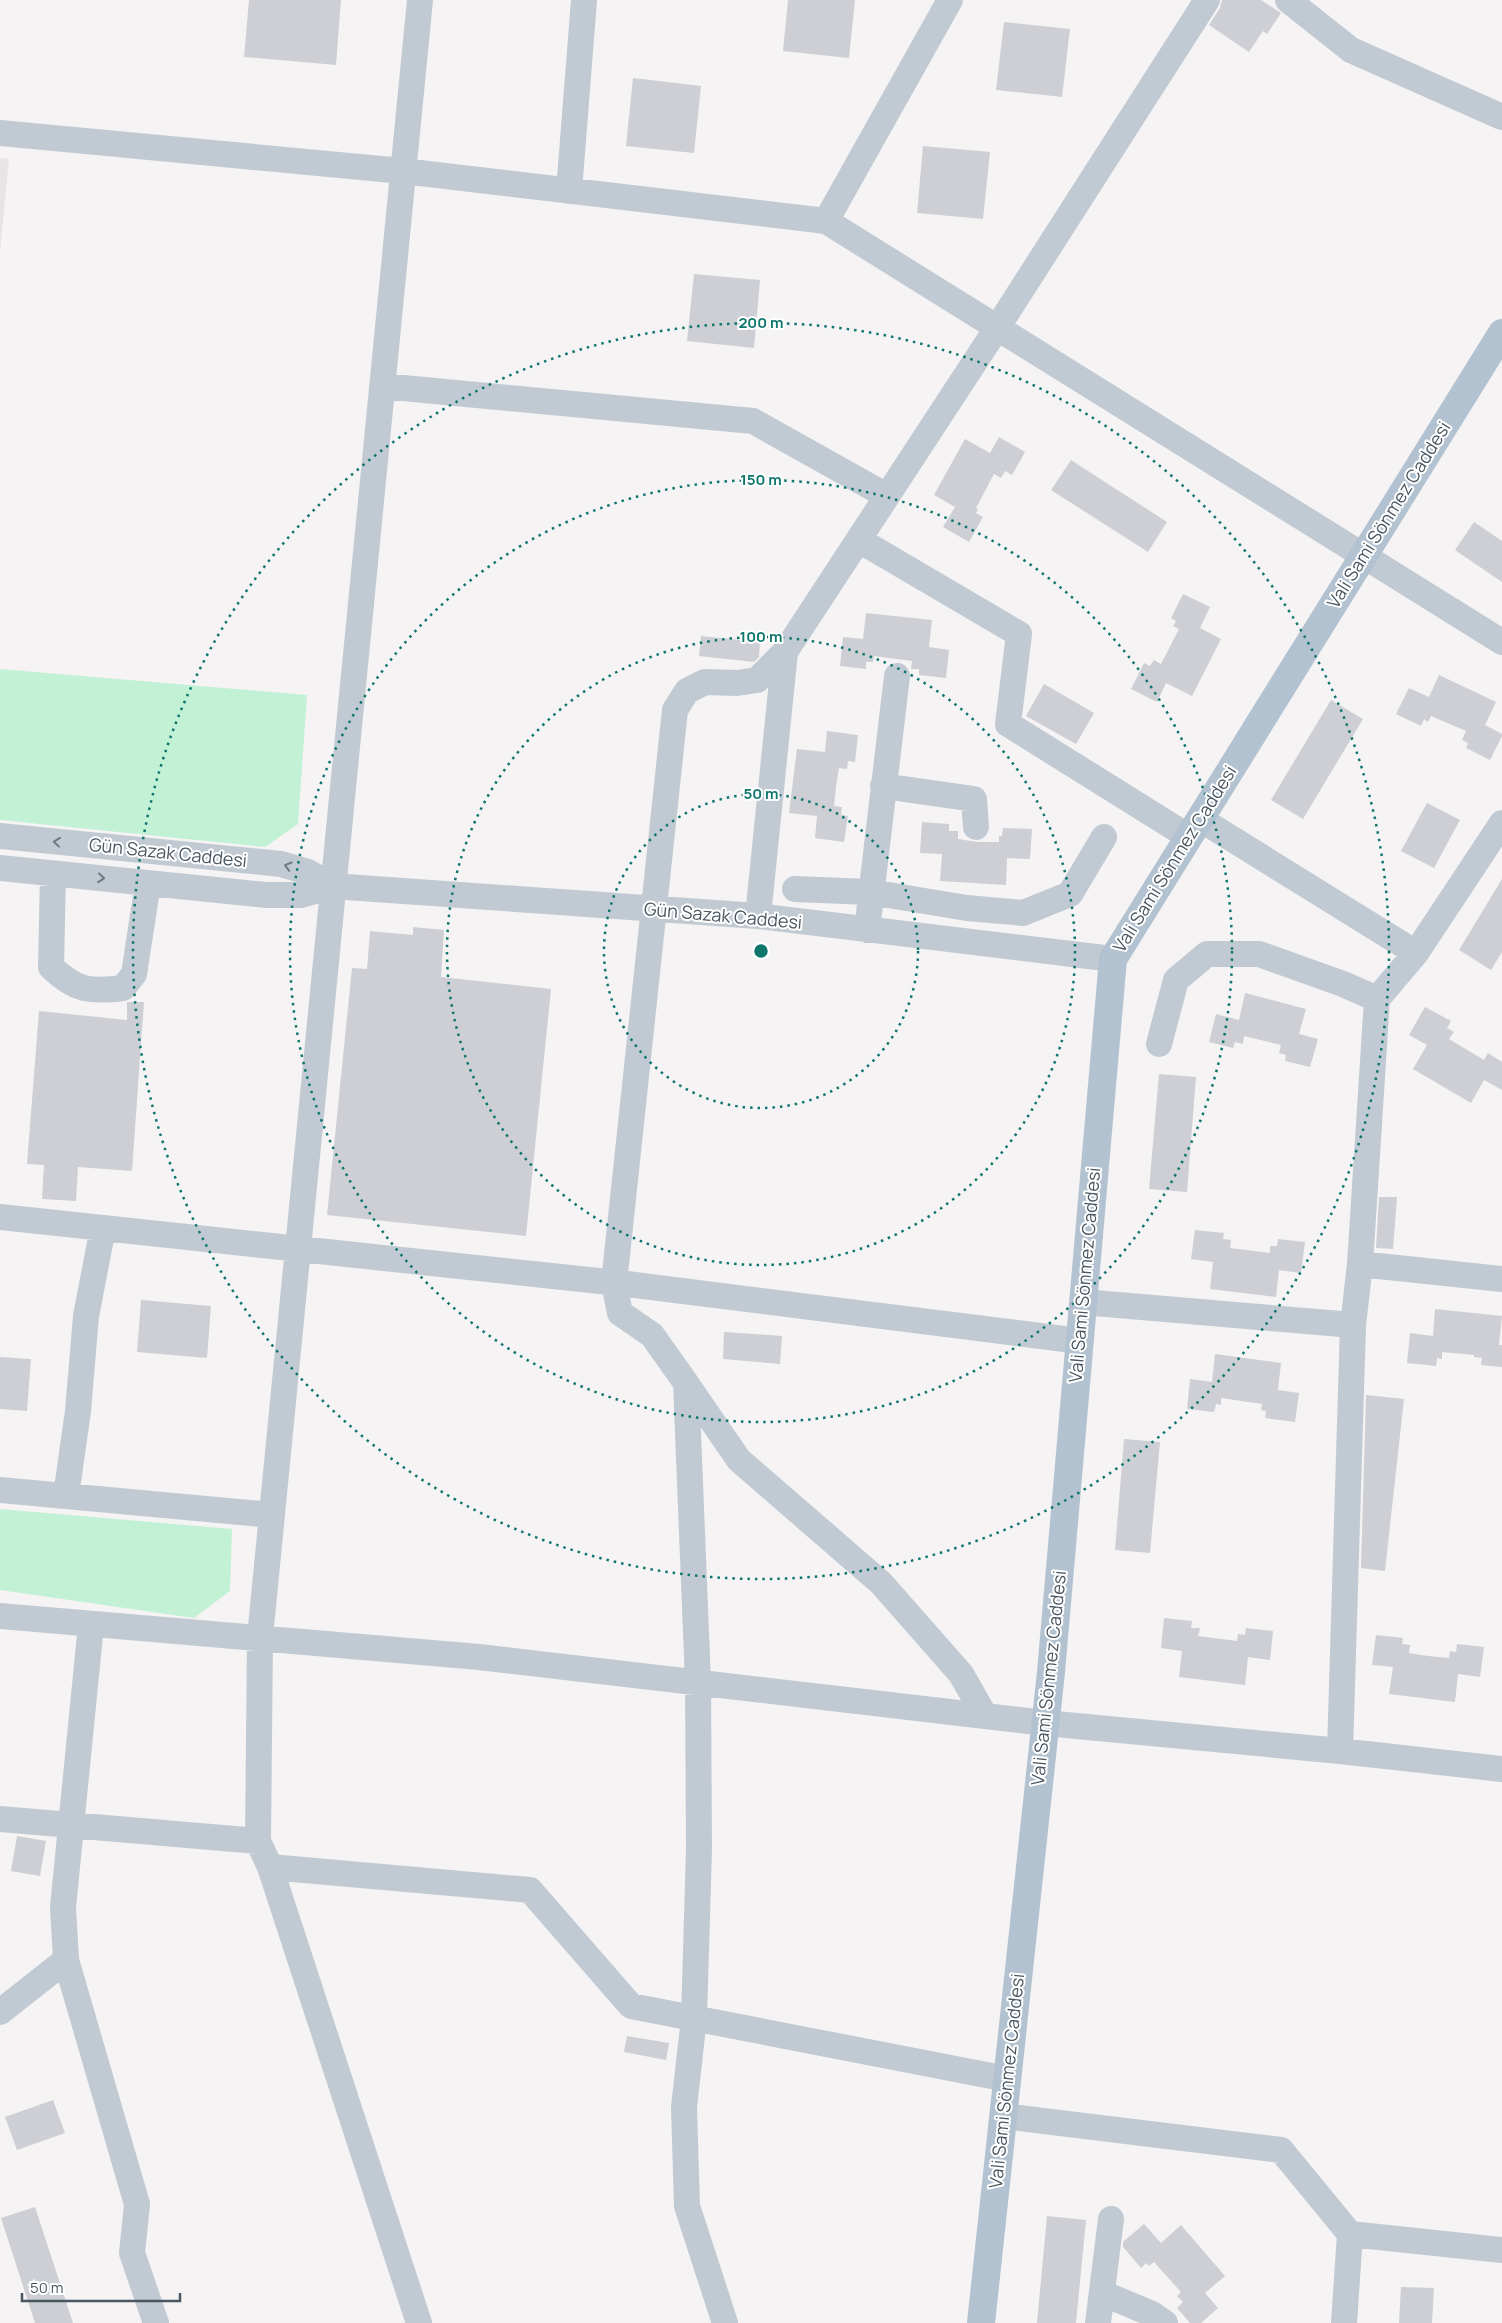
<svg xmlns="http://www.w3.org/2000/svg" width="1502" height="2323" font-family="Manrope,sans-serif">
  <rect width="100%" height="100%" fill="#f5f3f3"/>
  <!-- education -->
  <path fill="#e6e4e5" d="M0,158L9,159L0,251Z"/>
  <!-- green -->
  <path fill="#c3f1d5" d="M0,669L307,695L298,824L265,847L0,820Z
    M0,1509L232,1529L230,1591L194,1618L0,1590Z"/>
  <!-- building -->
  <path fill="#cdcfd5" d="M249,0H341L336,65L244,57Z
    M788,0H855L849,58L783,51Z
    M1222,0H1261L1281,13L1267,34L1263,31L1249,52L1209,25L1220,8Z
    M1004,22L1070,29L1062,97L996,90Z
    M633,78L701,86L694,153L626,146Z
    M923,146L990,152L983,219L917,213Z
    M694,274L760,280L754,348L687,341Z
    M999,437L1025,452L1012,475L1005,471L1001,478L994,474L976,508L978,509L976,513L983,517L969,542L943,527L955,507L934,495L965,439L990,453Z
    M1071,460L1167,522L1148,552L1051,490Z
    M1474,522L1502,541V582L1455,550Z
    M1183,594L1210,607L1200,628L1221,639L1192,696L1166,683L1157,702L1131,689L1144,663L1150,666L1154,660L1161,664L1179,629L1173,626L1176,621L1171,618Z
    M866,613L932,620L929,647L949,650L946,678L919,675V669H911L912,661L874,656L873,662H866V669L840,666L843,637L863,639Z
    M701,636L760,642L759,657L754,662L699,656Z
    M1439,675L1496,702L1485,725L1502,734V736L1490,760L1466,748L1468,743L1462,740L1466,731L1431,716L1428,722L1424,719L1421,726L1396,714L1409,688L1429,697Z
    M1044,684L1094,713L1076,744L1026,716Z
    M1331,700L1363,719L1303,819L1271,800Z
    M827,731L858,735L855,762L848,761L847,769L839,768L836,786L834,806L842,807L841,815L848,816L844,842L815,838L817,816L789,813L797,749L825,752Z
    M1427,803L1460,820L1434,868L1401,851Z
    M922,822L949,824V831H958V839L977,842H999V836H1002L1003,828L1032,829L1030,859L1007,858L1006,885L940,881L942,854L920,853Z
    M1502,879V952L1491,970L1459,950Z
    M413,927L444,930L441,977L551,989L526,1236L327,1215L352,968L367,969L370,931L413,935Z
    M1245,993L1306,1009L1299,1034L1318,1039L1310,1067L1285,1061L1286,1055L1279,1053L1281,1045L1244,1036L1243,1044L1235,1042L1233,1048L1209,1042L1216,1014L1239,1020Z
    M127,1002H144L132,1171L78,1167L76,1201L42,1199L44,1165L27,1164L39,1011L127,1020Z
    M1425,1007L1451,1021L1447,1028L1454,1032L1449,1039L1484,1060L1488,1053L1502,1062V1090L1484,1080L1471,1103L1413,1069L1427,1045L1409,1035Z
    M1159,1074L1196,1077L1187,1192L1149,1189Z
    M1379,1197H1397L1393,1249L1376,1248Z
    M1195,1230L1224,1233L1223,1239L1231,1240L1230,1248L1270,1253V1246H1277L1278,1239L1305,1242L1301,1273L1279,1270L1276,1297L1210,1289L1213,1262L1191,1259Z
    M141,1300L211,1306L207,1358L137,1352Z
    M1435,1309L1502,1316L1499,1345H1502V1367L1481,1365L1482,1358L1474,1357V1355L1442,1352V1359L1437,1358L1436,1366L1407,1363L1410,1333L1433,1336Z
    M724,1332L782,1336L780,1364L723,1359Z
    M1215,1354L1281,1363L1278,1390L1299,1393L1295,1422L1265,1418L1266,1411L1261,1410L1262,1404L1221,1398V1405L1216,1404L1214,1412L1187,1409L1190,1379L1212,1382Z
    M0,1357L31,1359L27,1411L0,1409Z
    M1366,1395L1404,1399L1385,1571L1361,1568Z
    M1124,1439L1160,1442L1150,1553L1115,1550Z
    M1164,1618L1192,1621L1191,1628H1200L1198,1636L1237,1641L1238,1634L1245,1635L1246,1628L1273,1631L1270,1660L1248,1657L1245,1685L1179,1677L1182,1651L1161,1648Z
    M1376,1635L1403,1638L1402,1644L1410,1645L1409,1653L1428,1656L1449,1658L1450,1651L1456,1652L1457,1644L1484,1647L1480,1677L1458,1674L1455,1702L1389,1694L1393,1667L1372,1665Z
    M17,1836L46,1841L40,1876L11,1871Z
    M627,2036L669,2043L666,2060L624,2052Z
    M53,2100L65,2133L17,2150L5,2117Z
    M35,2207L73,2323H35L1,2218Z
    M1047,2216L1086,2220L1076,2323H1037Z
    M1144,2224L1161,2243L1181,2225L1225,2276L1205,2293L1218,2308L1201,2323H1190L1177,2308L1183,2302L1177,2296L1181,2292L1154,2262L1149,2266L1146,2263L1141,2268L1123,2247V2242Z
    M1401,2287L1434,2288L1432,2323H1399Z"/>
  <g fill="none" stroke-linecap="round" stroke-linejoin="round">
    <!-- minor -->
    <path stroke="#c1cad2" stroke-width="26" d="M1288,0L1351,50L1502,117
      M0,133L403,171L826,221L1502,642
      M569,191L584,0
      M826,221L950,0
      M382,386L753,421L887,496
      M859,540L1019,634L1008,724L1189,837
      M883,786L974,799L976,827
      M1200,819L1416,953
      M0,836L281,864L308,872L332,886
      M0,868L266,895H301L332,886L758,916L1113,959
      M53,874L51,967C76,991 90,992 123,988L134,974L148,883
      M795,889L870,892L967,908L1023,913L1070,894L1104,837
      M758,916L785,652L997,328L1207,0
      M867,930L897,676
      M1159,1044L1176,980L1207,954H1259L1343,984L1377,999
      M0,1217L627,1284L1080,1341
      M1360,1264L1502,1279
      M1083,1302L1353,1325
      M686,1383L739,1460L881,1583L961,1674L985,1716
      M0,1490L272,1515
      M66,1496L78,1411L86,1316L103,1228
      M0,1616L479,1657L1045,1723L1340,1751L1502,1769
      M91,1625L63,1907L66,1960L137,2204L132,2253L156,2323
      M1340,1751L1353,1325L1360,1264L1377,999L1416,953L1502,823
      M0,1819L258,1841
      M270,1867L530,1890L631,2006L1007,2079
      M0,2012L66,1960
      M1003,2116L1281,2150L1350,2234L1502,2250
      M1102,2293L1152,2314L1165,2323
      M419,2323L270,1867L258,1841L260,1637L420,0
      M725,2323L687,2206L684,2107L694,2018L699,1849L698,1682L686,1383L652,1335L620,1313L614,1283L675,710L687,691L705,682L737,683L757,680L785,652
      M1098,2323L1111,2219
      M1344,2323L1350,2234"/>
    <!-- major -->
    <path stroke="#b3c2d1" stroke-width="28" d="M981,2323L1051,1672L1113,959L1502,333"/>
  </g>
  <!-- one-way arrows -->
  <defs><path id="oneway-chevron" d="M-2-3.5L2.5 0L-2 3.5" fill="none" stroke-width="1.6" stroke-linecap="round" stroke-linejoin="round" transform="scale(1.25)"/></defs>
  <g stroke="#6e7983">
    <use href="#oneway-chevron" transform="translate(57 842) rotate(-174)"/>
    <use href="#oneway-chevron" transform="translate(288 866) rotate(-164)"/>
    <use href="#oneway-chevron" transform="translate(101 878) rotate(6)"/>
  </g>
  <!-- distance rings -->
  <g fill="none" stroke="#0f766e" stroke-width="2.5" stroke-dasharray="2.5 5">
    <circle cx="761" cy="951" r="157"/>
    <circle cx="761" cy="951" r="314"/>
    <circle cx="761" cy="951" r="471"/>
    <circle cx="761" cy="951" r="628"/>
  </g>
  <g text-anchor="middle" stroke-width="4" stroke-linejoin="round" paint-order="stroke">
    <!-- street labels -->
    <g font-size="18" fill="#4a5661" stroke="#fff">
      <text transform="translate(1389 515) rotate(-58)" y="6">Vali Sami Sönmez Caddesi</text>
      <text transform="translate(168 853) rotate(6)" y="6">Gün Sazak Caddesi</text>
      <text transform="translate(1175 859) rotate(-58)" y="6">Vali Sami Sönmez Caddesi</text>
      <text transform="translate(723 916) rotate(5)" y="6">Gün Sazak Caddesi</text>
      <text transform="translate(1085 1275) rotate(-85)" y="6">Vali Sami Sönmez Caddesi</text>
      <text transform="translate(1049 1678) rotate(-84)" y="6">Vali Sami Sönmez Caddesi</text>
      <text transform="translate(1007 2081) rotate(-84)" y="6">Vali Sami Sönmez Caddesi</text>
    </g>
  </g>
  <circle cx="761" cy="951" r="8" fill="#0f766e" stroke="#fff" stroke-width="2.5"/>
  <g font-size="15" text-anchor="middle" font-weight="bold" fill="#0f766e" stroke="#fff" stroke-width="4" stroke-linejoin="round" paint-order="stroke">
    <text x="761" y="328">200 m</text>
    <text x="761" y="485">150 m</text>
    <text x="761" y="642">100 m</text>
    <text x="761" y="799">50 m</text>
  </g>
  <!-- scale -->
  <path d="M22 2293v8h158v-8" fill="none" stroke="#4a5661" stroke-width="2.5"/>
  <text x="30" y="2293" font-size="15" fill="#4a5661" stroke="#ffffff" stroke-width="4" paint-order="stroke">50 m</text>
</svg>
